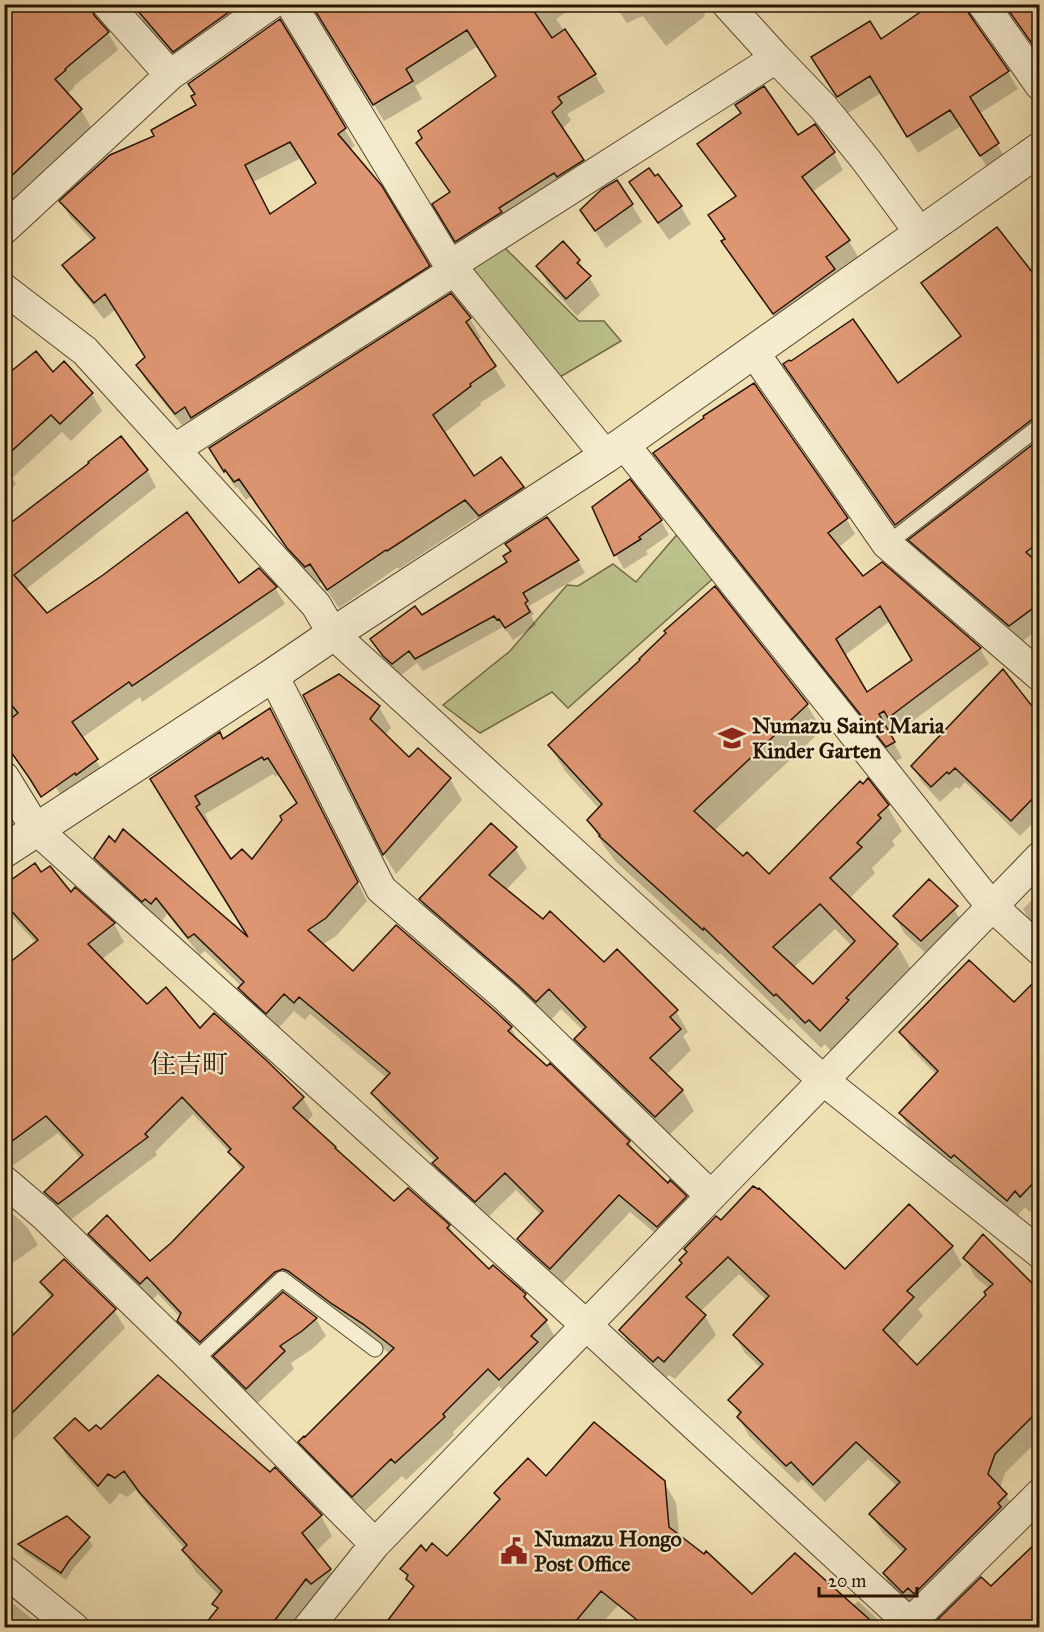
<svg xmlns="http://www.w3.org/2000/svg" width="1044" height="1632" font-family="'IM FELL Great Primer','Noto Serif JP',serif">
  <rect width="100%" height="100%" fill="#f0e1b5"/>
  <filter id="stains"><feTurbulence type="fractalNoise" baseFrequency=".00333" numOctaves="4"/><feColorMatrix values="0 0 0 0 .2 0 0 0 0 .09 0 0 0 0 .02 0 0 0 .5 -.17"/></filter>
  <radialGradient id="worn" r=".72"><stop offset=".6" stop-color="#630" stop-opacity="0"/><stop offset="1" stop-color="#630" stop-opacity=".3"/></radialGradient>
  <!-- green -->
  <path fill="#bcc28c" stroke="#716b46" stroke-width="1.5" d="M504,247L579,321H604L621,341L560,377L466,272Z
    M681,530L717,575L568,708L552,692L480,733L443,705L510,651L567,585L578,586L613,564L636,582Z"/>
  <!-- shadow -->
  <path fill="#0003" fill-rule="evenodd" d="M4,4H90L99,21V24L108,33L118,50L74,86V88L67,94L81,110L91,127L4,209Z
    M140,4H277L183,68L145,24L135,8Z
    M305,4H577L556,19L595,75L605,92L567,114L571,120L562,129L593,177L466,258L434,204L451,193L418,143L498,77L478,46L415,86L422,99L384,121L317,12L310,5Z
    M614,4H716L704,14L705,16L666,46L643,16L627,23Z
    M921,4H989L976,15L975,24L1008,72L1018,89L979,114L1007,161L990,172L961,126L918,153L881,93L848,113L823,75L881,41L925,11Z
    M997,4H1040V55L1009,11L1002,5Z
    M279,21L355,146L349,149L428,266L438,283L186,430L147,382L137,365L146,358L115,310L104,319L74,282L64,266L93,242L71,218L61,202L156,137L198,106ZM301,158L317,184L270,215L253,182Z
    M814,126L834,153L843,170L812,192L849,241L858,257L836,273L843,286L783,329L733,258L723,242L725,240L710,216L736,197L709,161L699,144L797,137Z
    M658,176L681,207L691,224L669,240L641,200L631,183L654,178Z
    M1040,180V200L1031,184Z
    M632,205L642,222L606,248L582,210Z
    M579,261L600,295L577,316L548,284L538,266Z
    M923,283L1040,285V628L1020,643L921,558L910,539L906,542L795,382L785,364L898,385L967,341L935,299H932Z
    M451,295L470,319L481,338L477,341L506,386L480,403L481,405L444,433L474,478L500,459L522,488L533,507L491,534L476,518L399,569L398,567L339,608L321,582L317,585L300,567L251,496L246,500L237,487L236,489L211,448Z
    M52,374L92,394L102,411L71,441L62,432L12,478L16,484L4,496V379Z
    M655,453L846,518L855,534L838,548L863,578L980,649L989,664L898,732L894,725L887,730L902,758L896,761L664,469ZM890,621L913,660L866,694L844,656Z
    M147,470L156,487L25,590L47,615L239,585L259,570L275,588L285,604L142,702L140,697L82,738L106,776L66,802L4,715V530Z
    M629,481L661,521L669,535L646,551L648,554L624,569L616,555Z
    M546,519L578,561L585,573L529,606L534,614L531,616L536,625L513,640L507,631L506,632L503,627L423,671L417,663L400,676L392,669L372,639L422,617L509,563L511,553L507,545Z
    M714,588L807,705L822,730L714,831L743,858L769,877L887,806L902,831L892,841L895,845L872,868L875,873L849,899L897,945L912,971L835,1056L825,1044L821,1048L791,1018L789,1021L720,953L718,955L616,862L604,846L589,821L599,809L565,771L550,746L642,660ZM835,929L852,946L813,986L793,968Z
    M305,696L379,707L391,728L385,735L409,759L450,779L462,800L396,874L384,854Z
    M270,710L367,901L336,936L322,945L353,973L494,1012L511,1028L520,1043L547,1068L550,1065L629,1142L635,1153L668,1186L685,1197L696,1215L668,1244L630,1212L560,1286L529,1257L519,1240L541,1215L516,1190L486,1219L445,1181L434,1164L436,1162L384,1111L373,1093L387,1078L310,1014L305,1020L294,1011L277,1030L250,1006L240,988L242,987L205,951L200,955L167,914L162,921L156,916L153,919L106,876L96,858L251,941L164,801L223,741ZM273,774L276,777L279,774L298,804L252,861H231L206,824L209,822L205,814Z
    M1040,716V816L1020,836L965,782L959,789L956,787L940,802L922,782L913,767Z
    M515,848L527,868L506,890L544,921L604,964L676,1011L688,1032L683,1036L691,1050L666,1075L682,1090L694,1111L667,1137L588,1060L576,1039L584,1031L561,1009L549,1022L433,920L421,900Z
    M41,874L71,895L75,889L114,924L124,942L101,960L147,1007L200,1030L303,1098L313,1115L307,1122L394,1203L408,1190L449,1226L457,1240L489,1271L525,1295L531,1306L546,1321L556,1339L510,1397L499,1386L453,1432L454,1435L406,1480L402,1476L363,1513L310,1460L300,1442L305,1439L390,1354L375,1342L286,1289L282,1293L316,1319L326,1336L312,1349L291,1363L294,1369L256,1405L225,1374L215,1355L211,1359L189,1339L179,1321L181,1318L158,1294L151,1301L101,1252L90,1234L150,1263L172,1244L242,1171L231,1154L193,1114L155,1152L157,1155L69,1221L56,1210L46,1192L81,1159L58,1133L4,1172V969L36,943L13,918L4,902Z
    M1040,892V934L1035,929L1023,909Z
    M954,909L964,926L931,958L905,934L895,917Z
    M1040,999V1217L1033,1210L1030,1212L1025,1207L1017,1216L964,1171L961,1173L910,1130L901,1114L937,1075L911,1049L901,1032Z
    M4,1206L27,1227L38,1245L4,1269Z
    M721,1222L845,1271L952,1247L962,1265L918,1309L923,1316L896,1346L917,1367L988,1296L990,1289L975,1277L965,1258L1040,1293V1438L1005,1473L1000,1488L1006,1495L1017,1513L920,1617L894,1593L884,1574L904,1553L882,1532L871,1514L898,1487L868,1459L825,1502L802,1479L798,1483L749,1436L739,1418L740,1416L730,1400L761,1368L745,1353L735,1335L767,1301L739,1274L700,1312L705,1316L716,1335L675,1379L669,1375L664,1380L631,1349L621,1330L683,1264L688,1254L685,1249Z
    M42,1283L114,1310L125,1328L4,1449V1322L16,1334L51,1298Z
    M89,1433L321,1516L332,1536L315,1552L330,1570L341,1590L295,1628H204L218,1610L214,1604L220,1596L195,1571L184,1551L185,1549L153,1513L136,1490L127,1497L120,1493L110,1505L68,1458L56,1438Z
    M546,1478L664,1482L676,1503L679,1535L598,1628H384L414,1589L402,1569L426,1554L447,1558L500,1501L496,1493Z
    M88,1538L93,1546L73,1569L66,1580L25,1553L20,1545Z
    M687,1542L752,1596L853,1606L858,1601L887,1628H633Z
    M981,1579L991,1589L1040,1628H933Z
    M5,1597L43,1628H4Z"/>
  <!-- building -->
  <path fill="#de9672" stroke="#261400" stroke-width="1.5" fill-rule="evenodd" d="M4,4H90L94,15L109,32L65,69L66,70L55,79L82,109L4,183Z
    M132,4H240L173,52Z
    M311,4H529L552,38L565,29L596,74L558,97L562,103L552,112L584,160L557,177L554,173L499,208L502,212L455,242L432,204L450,192L416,143L422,138L418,131L496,76L467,30L406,69L413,81L373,105Z
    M932,4H966L969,14L1009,71L970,97L999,143L980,156L950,110L907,137L870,76L837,97L811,57L870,21L881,39Z
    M1004,4H1040V51L1038,52Z
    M280,19L346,128L338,134L382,186L430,266L191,418L185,407L175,414L136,365L145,357L105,294L94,303L62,265L95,238L59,201L110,155L154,136L151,130L196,105L191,96L195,94L188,84ZM290,142L316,183L270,214L245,165Z
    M764,86L798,135L815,124L835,152L802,177L850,240L826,257L835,269L773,314L721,241L725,239L708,215L736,196L697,144L741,113L735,105Z
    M649,168L655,176L658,174L682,206L658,223L629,182Z
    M617,180L633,204L595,231L580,210L602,189Z
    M997,227L1040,282V416L1034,418L895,525L783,364L789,360L791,361L853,319L898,383L961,336L921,283Z
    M563,241L580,260L577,263L591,276L566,299L536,266Z
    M451,293L471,318L466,322L496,366L470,384L471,386L433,415L474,476L501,457L524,487L479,516L465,500L387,551L386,550L327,590L310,564L305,567L287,548L239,479L234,482L225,470L224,472L209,448Z
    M36,351L53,372L64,361L93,393L60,424L51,415L4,458V377Z
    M754,383L848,518L828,533L863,576L882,562L981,648L888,718L884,711L879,714L895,742L886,747L653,453L704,418L703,416ZM880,606L912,660L867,692L836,639Z
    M121,436L148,470L14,575L47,613L103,575L187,512L239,583L259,568L277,587L132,686L129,682L72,722L98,759L76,775L75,773L41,797L30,779L4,742V724L18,713L4,696V528L89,463L88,462Z
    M1040,439V542L1026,552L1040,565V603L1009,626L908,540Z
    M630,479L662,520L639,537L641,539L614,556L592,507Z
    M547,517L579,560L523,593L528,601L525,603L530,612L505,628L499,619L497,620L494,616L415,659L409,651L392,664L383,656L370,639L415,606L422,615L507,562L503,556L511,551L505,544Z
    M715,586L808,704L694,811L743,856L747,852L769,874L860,781L863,784L868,778L889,805L878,815L881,818L857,843L862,847L830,878L898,944L846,998L849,1000L820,1031L809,1020L805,1023L776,994L774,996L704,928L703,930L599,836L600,835L587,820L602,804L548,745L640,660L639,659L666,633L664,631ZM820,904L855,941L813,984L773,947Z
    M1003,669L1039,715L1040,791L1011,821L955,768L949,774L947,772L931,787L911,766Z
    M339,674L380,706L370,719L409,757L418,748L451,778L383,855L303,695Z
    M270,708L358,882L326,918L308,930L353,971L396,925L495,1011L512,1027L508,1031L547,1066L550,1063L630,1141L627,1144L668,1183L670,1180L687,1196L657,1227L619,1195L550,1269L517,1239L543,1211L505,1173L475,1202L432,1163L438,1158L371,1093L390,1073L299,997L294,1003L284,994L266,1014L238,988L244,982L194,934L188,938L156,898L151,904L145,899L142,902L94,858L109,836L115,842L123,829L248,937L150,779L220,732L223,739ZM262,757L264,760L268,758L297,803L280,816L282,820L252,859L242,849L231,859L196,807L200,804L195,796Z
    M491,823L517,847L489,875L543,919L550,911L604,962L617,949L678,1010L670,1017L681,1029L650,1058L683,1090L655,1117L574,1039L586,1027L549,989L536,1002L518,985L419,899Z
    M35,863L41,872L50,866L71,892L75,887L115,923L88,944L147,1004L166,987L200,1028L214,1013L266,1060L304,1097L293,1108L336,1147L335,1148L394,1201L408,1188L450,1225L447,1228L489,1269L493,1265L526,1294L524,1297L547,1320L531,1336L538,1342L499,1380L488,1369L443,1414L445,1417L395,1463L391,1459L352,1497L298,1442L304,1436L305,1437L394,1348L363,1324L332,1304L288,1271L283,1269L275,1272L200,1342L177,1321L181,1313L147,1277L140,1284L88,1234L107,1215L150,1261L171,1243L244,1167L228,1152L231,1149L182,1097L145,1134L148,1137L58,1204L44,1192L83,1155L46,1116L4,1147V967L38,940L4,903V885Z
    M929,879L958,906L921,941L893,916Z
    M969,960L1014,1002L1040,976V1176L1020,1197L1015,1191L1007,1201L954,1155L951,1158L899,1113L938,1071L899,1032Z
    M753,1186L758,1189L759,1188L845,1269L909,1204L953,1246L907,1291L914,1297L883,1330L917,1365L986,1295L984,1292L993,1284L963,1258L983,1234L1040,1291V1409L995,1454L988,1474L1007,1494L998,1503L1001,1507L914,1594L908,1588L903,1593L883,1573L906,1549L869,1514L900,1482L856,1442L813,1485L791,1462L786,1466L737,1417L741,1412L728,1400L763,1364L733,1335L769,1296L728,1257L686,1297L706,1315L664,1362L658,1357L653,1362L619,1330L682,1263L679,1260L687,1252L684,1249L716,1216L721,1220Z
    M64,1259L116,1309L4,1421V1344L53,1295L40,1282Z
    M283,1292L317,1318L302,1331L280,1346L285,1351L246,1389L213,1356Z
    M158,1375L270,1472L275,1467L322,1515L302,1533L331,1569L311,1584L306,1579L269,1628H202L218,1608L212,1604L222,1591L182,1550L187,1545L140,1493L124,1471L115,1478L108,1474L98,1486L54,1438L75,1418L89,1431L96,1425L101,1429Z
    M594,1422L665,1481L669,1527L704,1554L706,1551L752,1594L795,1553L879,1628H647L601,1591L570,1628H382L414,1586L406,1579L408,1575L400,1569L421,1545L426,1551L432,1543L447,1556L500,1499L494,1493L528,1458L546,1476Z
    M67,1516L90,1537L69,1561L61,1573L18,1544Z
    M1040,1539V1628H946L938,1619L981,1577L991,1586Z"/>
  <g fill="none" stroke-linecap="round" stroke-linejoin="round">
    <defs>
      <path id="service" d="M887,544L1040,426
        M194,1361L282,1279L375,1349"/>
      <path id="minor" d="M107,4L170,75
        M291,4L447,261L606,456
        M727,4L776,58L823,107L866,160L920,233
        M983,4L1040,85
        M4,229L170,75L271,4
        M451,265L776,58
        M4,289L85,351L316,605L333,634L823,1080L1040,1253
        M753,351L887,544L1040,676
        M623,443L980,892L992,906L1040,950
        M175,449L455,270
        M273,675L381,889L507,998L711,1196
        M4,777L36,829L586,1325L915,1628
        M4,1181L44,1215L194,1361L375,1544
        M4,1571L74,1628
        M910,1623L1040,1494
        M308,1628L375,1544L711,1196L1040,857"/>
      <path id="tertiary" d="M4,851L273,675L333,634L606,456L1040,149"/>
    </defs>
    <!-- service casing -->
    <use href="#service" stroke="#58472d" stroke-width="17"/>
    <!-- minor casing -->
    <use href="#minor" stroke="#58472d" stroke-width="32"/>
    <!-- tertiary casing -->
    <use href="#tertiary" stroke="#58472d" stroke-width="35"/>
    <!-- service -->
    <use href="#service" stroke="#f5eccf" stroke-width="15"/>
    <!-- minor -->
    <use href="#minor" stroke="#f5eccf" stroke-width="30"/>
    <!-- tertiary -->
    <use href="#tertiary" stroke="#f5eccf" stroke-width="33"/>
  </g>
  <!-- icons -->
  <defs>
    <symbol id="school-bare" viewBox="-9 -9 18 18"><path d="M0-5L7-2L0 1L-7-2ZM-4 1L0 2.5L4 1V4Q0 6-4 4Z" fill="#8f2418" stroke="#f5eccf" stroke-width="2.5" paint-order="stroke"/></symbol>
    <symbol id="civic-bare" viewBox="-9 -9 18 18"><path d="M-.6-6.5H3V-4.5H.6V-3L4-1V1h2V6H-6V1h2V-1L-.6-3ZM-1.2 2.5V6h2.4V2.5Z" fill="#8f2418" stroke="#f5eccf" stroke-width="2.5" paint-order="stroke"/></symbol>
  </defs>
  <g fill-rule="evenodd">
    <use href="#school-bare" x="713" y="719" width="38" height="38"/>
    <use href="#civic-bare" x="495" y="1532" width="38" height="38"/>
  </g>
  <g text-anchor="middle" stroke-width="4.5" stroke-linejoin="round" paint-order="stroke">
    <!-- poi labels -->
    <g font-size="22" font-weight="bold" fill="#261400" stroke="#f5eccf" text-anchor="start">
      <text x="752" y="733">Numazu Saint Maria<tspan x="752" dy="25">Kinder Garten</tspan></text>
      <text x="534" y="1546">Numazu Hongo<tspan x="534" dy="25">Post Office</tspan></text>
    </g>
    <!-- quarter labels -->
    <g font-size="26" fill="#261400" stroke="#f5eccf">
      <text x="189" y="1073">住吉町</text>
    </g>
  </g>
  <!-- margin -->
  <rect width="1044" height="1632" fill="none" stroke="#f0e1b5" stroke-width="24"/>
  <rect x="6" y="6" width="1032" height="1620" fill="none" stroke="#261400" stroke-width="3"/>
  <rect x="12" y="12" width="1020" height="1608" fill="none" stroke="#261400" stroke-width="1.5"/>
  <!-- scale -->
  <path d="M819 1587v9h98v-9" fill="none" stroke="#261400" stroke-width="3"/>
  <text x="828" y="1587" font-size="18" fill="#261400" stroke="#f5eccf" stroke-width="4.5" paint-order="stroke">20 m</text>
  <rect width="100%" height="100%" filter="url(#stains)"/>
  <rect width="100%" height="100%" fill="url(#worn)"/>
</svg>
